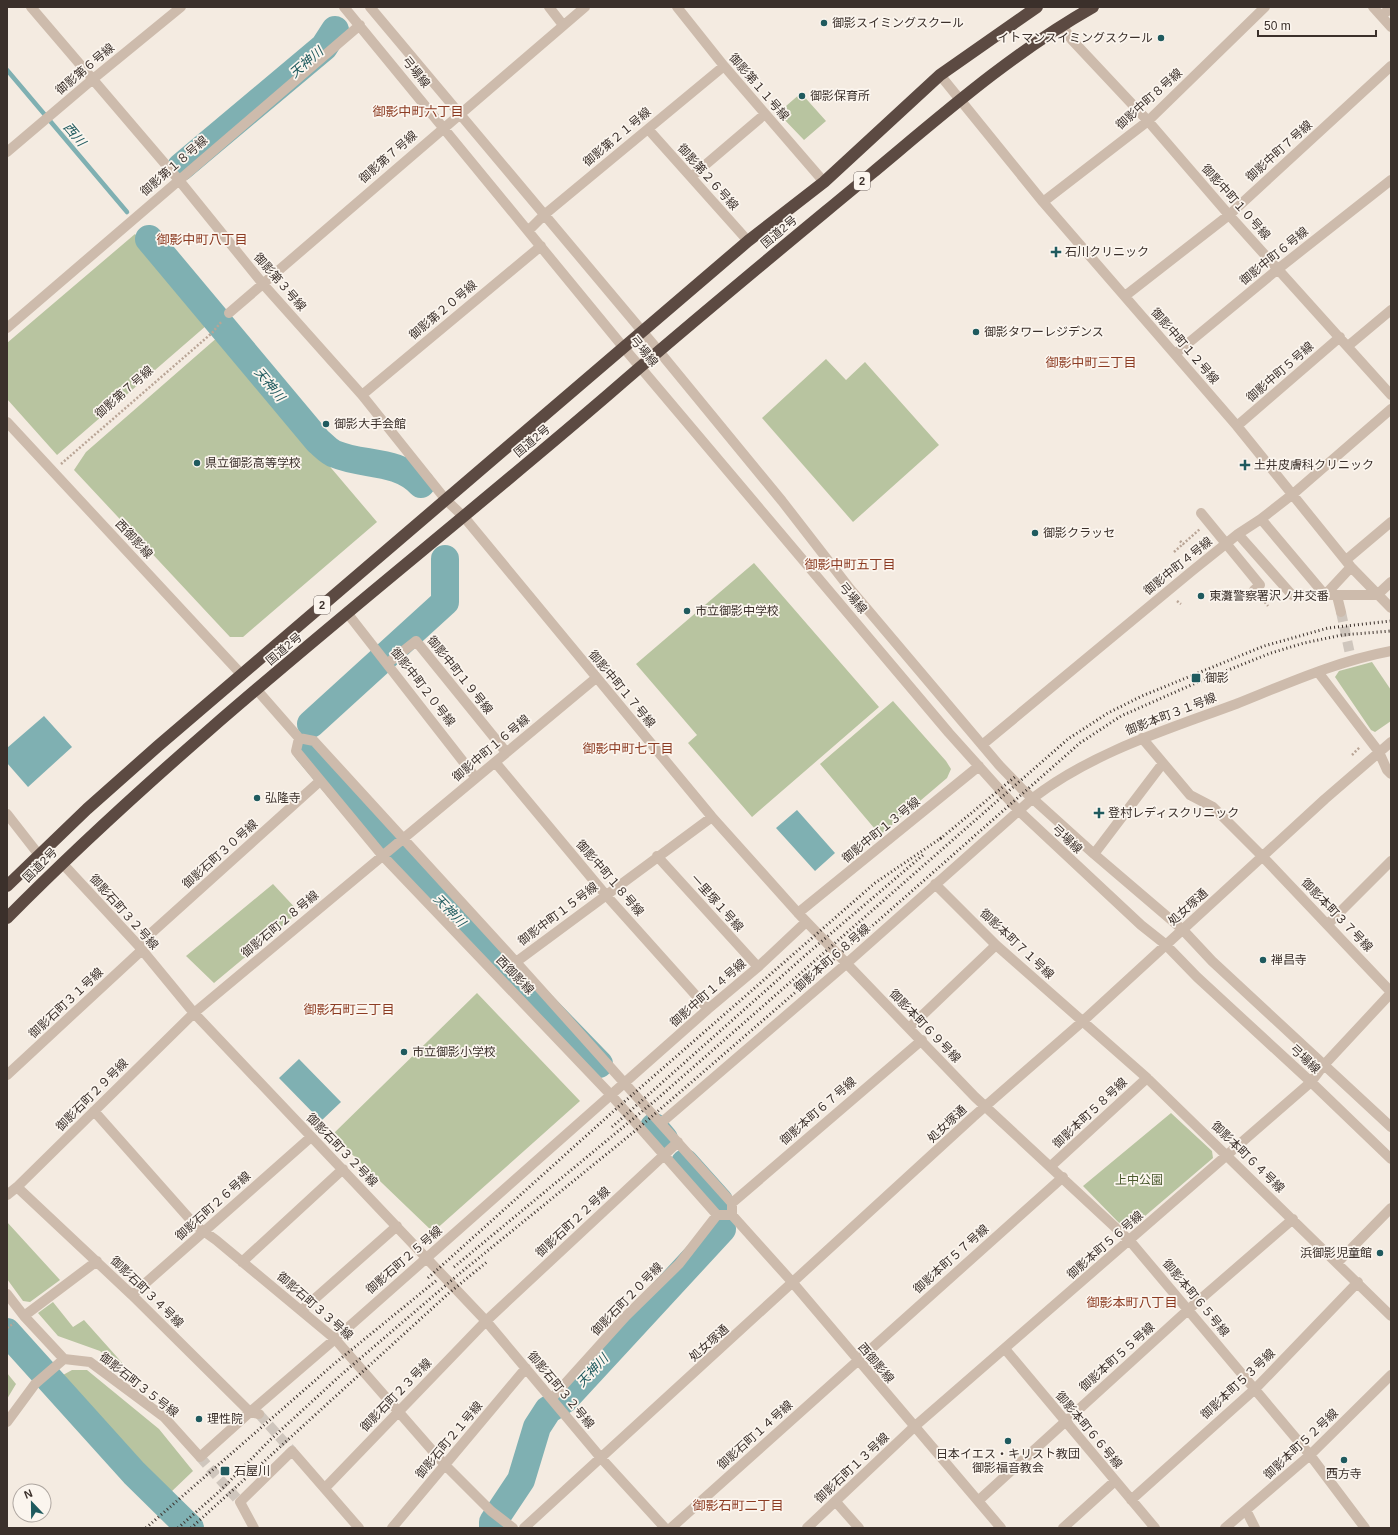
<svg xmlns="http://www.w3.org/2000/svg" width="1398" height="1535" font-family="Arial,'Noto Sans JP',sans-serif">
  <rect width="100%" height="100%" fill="#f4ebe1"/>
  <!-- green -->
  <path fill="#b8c4a0" d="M801,93L826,121L804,140L778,113Z
    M135,234L207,325L57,455L7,399V343Z
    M219,336L377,522L243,637H230L74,470L86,452Z
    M826,359L846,380L865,362L939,445L853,522L762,418Z
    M754,563L879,707L752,817L688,743L697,735L636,664Z
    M1372,662L1391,690V721L1375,732L1371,730L1335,677L1339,671Z
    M893,701L946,761L951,769L947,778L880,835L820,764Z
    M273,884L299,912L214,983L186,956Z
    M477,993L580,1101L433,1232L332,1135Z
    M1171,1113L1212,1151L1213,1158L1131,1228L1125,1229L1083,1186Z
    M7,1222L60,1280L30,1302L23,1301L7,1279Z
    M53,1302L73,1327L84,1320L125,1366L121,1369L100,1351L58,1336L38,1313Z
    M72,1370H87L159,1429L193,1471L170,1493L63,1375Z
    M7,1373L16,1384L7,1399Z"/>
  <!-- water -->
  <path fill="#7fb0b2" d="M44,716L72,747L28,787L7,763V748Z
    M797,810L835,853L815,871L776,828Z
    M299,1059L341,1102L321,1121L279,1078Z"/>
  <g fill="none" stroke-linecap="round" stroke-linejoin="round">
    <!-- stream -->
    <path stroke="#7fb0b2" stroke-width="4.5" d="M7,70L127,212"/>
    <!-- river -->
    <path stroke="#7fb0b2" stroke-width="28" d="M181,167L324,47L335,30
      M149,239L318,441C323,445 329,452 335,454C363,466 397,459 421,484
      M311,724L445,602V559
      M307,750L386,844L599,1064
      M654,1127L664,1139
      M685,1163L719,1201
      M7,1332L134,1473L190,1528
      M493,1528V1522L521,1480L537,1427L548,1410L565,1399L722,1229"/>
    <!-- minor-tunnel -->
    <path stroke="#cfc6bd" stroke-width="10" stroke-dasharray="10 5" stroke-linecap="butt" d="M1341,612L1350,654
      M259,1414L292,1451
      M200,1457L240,1502"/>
    <!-- path -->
    <path stroke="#b9a596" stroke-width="2.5" stroke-dasharray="2 2" stroke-linecap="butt" d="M61,464L212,333L222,321
      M1180,541L1183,544L1200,529
      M1174,552L1183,544
      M1262,599L1268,606
      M1177,601L1181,604
      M1352,755L1360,747
      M7,1328L14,1323"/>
    <!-- minor -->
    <path stroke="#cdbbac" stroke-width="10" d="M31,7L178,179L263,284L362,395L446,500L464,517L712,817L798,913L975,1097L1130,1241L1310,1455L1365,1528
      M344,7L624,348L949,733L1019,811L1141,925L1165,944L1197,977L1311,1082L1391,1159
      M370,7L658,350L782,501L851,590L999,765L1022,789L1094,854L1183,930L1212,961L1391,1127
      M549,7L563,25
      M677,7L724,66L824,182
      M1373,7L1391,27
      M1381,16L1391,8
      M1062,26L1072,40L1148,121L1229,215L1391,395
      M940,75L1043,202L1237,426L1351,567L1391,608
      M648,129L748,241
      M7,152L93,79L181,7
      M691,177L765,114
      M1043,202L1148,121L1265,7
      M529,230L544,215L724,66
      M1125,296L1229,215L1391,66
      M229,313L585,7
      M7,328L360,25
      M1348,346L1391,310
      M1175,354L1278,269L1391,180
      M362,395L541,246
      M7,422L242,675
      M1237,426L1340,337
      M1261,519L1325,595H1377L1391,582
      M1238,534L1292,595H1325L1351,567
      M1346,560L1391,522
      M1337,596L1341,612
      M348,614L476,778
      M388,663L416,641L506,752
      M1318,672L1379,752L1387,770L1391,774
      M257,690L299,738L314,741L516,962L732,1203V1215L793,1283L1001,1528
      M299,738L296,751L382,855L611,1095L717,1215H732
      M1142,738L1190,795L1213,807L1263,857L1391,992
      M982,745L1192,571L1238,534L1261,519L1293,494L1391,409
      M495,762L605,894L708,1009
      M7,814L39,855
      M1094,854L1163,763
      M657,856L758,967
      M62,863L138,945L194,1013L486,1321L601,1458L665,1528
      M935,884L996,945L1147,1078L1391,1316
      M798,913L979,766
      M1328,924L1391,861
      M138,945L320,781
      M516,962L712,817
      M909,1028L996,945
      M7,1075L142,950
      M94,1111L195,1225L216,1240L335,1339L445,1465L491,1511L513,1528
      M661,1123L846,964L1033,798C1093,752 1166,730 1236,704C1286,684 1337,661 1391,651
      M1051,1166L1147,1078
      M17,1187L132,1295L250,1412L259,1414
      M7,1195L17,1187L194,1013L596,678
      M732,1203L922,1040
      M242,1262L343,1169
      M1338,1262L1391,1208
      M7,1294L24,1316L64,1359L90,1362L164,1417L200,1457L250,1412L335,1339L708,1009L758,967L806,922
      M132,1295L311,1137
      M302,1310L397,1226
      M24,1316L97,1261
      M1005,1349L1155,1528
      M552,1398L626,1316L679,1264L717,1215
      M7,1422L35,1384L64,1359
      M325,1488L486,1321L678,1142
      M1131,1500L1255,1389L1358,1282
      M978,1501L1189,1309L1293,1219
      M836,1502L859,1528
      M1246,1510L1255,1528
      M254,1528L240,1502L292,1451L359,1528
      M392,1528L526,1368
      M524,1528L973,1117L1083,1021L1325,799L1391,742
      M671,1528L1063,1177
      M807,1528L914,1427L1311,1082L1323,1066L1391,993
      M1063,1528L1115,1481
      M1225,1528L1310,1455L1391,1375"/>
    <!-- highway -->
    <path stroke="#5c4a42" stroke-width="12" d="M7,886L87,809L158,746L748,241L824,182L940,75L1037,7
      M7,918C194,729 408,567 609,394C695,319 783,247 871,174C943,114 1012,53 1093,7"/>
    <!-- rail -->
    <path stroke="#3b302b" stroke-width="3" stroke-dasharray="1 3" stroke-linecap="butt" d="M940,839L1016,776
      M612,1127L808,953L923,855
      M454,1267L657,1099L1068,739L1108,713L1142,696L1264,646L1328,628L1391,621
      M428,1278L616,1109L875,883L944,836
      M146,1528L334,1364L437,1280
      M178,1528L221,1490L269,1441L342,1374L459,1274L635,1131L879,920L1080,743L1121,716L1198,682L1271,653L1304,643L1342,635L1391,631
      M191,1528L449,1293L488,1261"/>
    <!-- minor-bridge -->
    <path stroke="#cdbbac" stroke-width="10" d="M1201,513L1260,585L1254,590"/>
  </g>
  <!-- markers -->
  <g fill="#1f5a5e" stroke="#fbf5ee" stroke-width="1.5">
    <circle cx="824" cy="23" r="4"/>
    <circle cx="1161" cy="38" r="4"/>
    <circle cx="802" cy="96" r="4"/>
    <path d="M1054 246h4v4h4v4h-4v4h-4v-4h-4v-4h4z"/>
    <circle cx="976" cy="332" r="4"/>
    <circle cx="326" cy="424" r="4"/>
    <circle cx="197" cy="463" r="4"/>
    <path d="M1243 459h4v4h4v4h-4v4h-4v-4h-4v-4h4z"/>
    <circle cx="1035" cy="533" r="4"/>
    <circle cx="1201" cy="596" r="4"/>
    <circle cx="687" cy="611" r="4"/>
    <rect x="1191" y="673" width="10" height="10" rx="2"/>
    <circle cx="257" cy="798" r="4"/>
    <path d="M1097 807h4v4h4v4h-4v4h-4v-4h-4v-4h4z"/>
    <circle cx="1263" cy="960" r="4"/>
    <circle cx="404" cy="1052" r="4"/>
    <circle cx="1380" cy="1253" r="4"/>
    <circle cx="199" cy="1419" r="4"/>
    <circle cx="1008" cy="1441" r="4"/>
    <circle cx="1344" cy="1460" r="4"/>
    <rect x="220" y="1466" width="10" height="10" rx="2"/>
  </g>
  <g text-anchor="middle" stroke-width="3.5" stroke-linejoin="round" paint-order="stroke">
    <!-- shield labels -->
    <g fill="#fbf5ee" stroke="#756b66" stroke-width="1">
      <rect x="854" y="172" width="16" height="18" rx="3"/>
      <rect x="314" y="596" width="16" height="18" rx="3"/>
    </g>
    <g font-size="11" font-weight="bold" fill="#3b302b">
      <text x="862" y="185">2</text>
      <text x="322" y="609">2</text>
    </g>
    <!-- poi labels -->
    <g font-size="12" fill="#3b302b" stroke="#fbf5ee" text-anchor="start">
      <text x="832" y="27">御影スイミングスクール</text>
      <text x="1153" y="42" text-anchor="end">イトマンスイミングスクール</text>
      <text x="810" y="100">御影保育所</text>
      <text x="1065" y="256">石川クリニック</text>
      <text x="984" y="336">御影タワーレジデンス</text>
      <text x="334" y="428">御影大手会館</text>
      <text x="205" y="467">県立御影高等学校</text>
      <text x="1254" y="469">土井皮膚科クリニック</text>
      <text x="1043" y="537">御影クラッセ</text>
      <text x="1209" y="600">東灘警察署沢ノ井交番</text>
      <text x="695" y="615">市立御影中学校</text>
      <text x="1205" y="682">御影</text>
      <text x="265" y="802">弘隆寺</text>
      <text x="1108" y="817">登村レディスクリニック</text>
      <text x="1271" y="964">禅昌寺</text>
      <text x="412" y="1056">市立御影小学校</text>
      <text x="1372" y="1257" text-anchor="end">浜御影児童館</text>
      <text x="207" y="1423">理性院</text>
      <text x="1008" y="1458" text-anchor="middle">日本イエス・キリスト教団<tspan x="1008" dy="14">御影福音教会</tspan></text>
      <text x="234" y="1475">石屋川</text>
      <text x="1344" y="1478" text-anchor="middle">西方寺</text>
    </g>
    <!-- street labels -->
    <g font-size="12" fill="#3b302b" stroke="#fbf5ee">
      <text transform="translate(85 69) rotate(-40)" y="4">御影第６号線</text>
      <text transform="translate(416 72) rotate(51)" y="4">弓場線</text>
      <text transform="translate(759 87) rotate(49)" y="4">御影第１１号線</text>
      <text transform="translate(1149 99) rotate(-42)" y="4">御影中町８号線</text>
      <text transform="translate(617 137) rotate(-40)" y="4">御影第２１号線</text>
      <text transform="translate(1279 151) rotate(-42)" y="4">御影中町７号線</text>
      <text transform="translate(388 157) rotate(-41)" y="4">御影第７号線</text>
      <text transform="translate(174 166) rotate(-41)" y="4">御影第１８号線</text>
      <text transform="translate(708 177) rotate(48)" y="4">御影第２６号線</text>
      <text transform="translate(1236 202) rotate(48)" y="4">御影中町１０号線</text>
      <text transform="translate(779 232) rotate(-40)" y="4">国道2号</text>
      <text transform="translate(1274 256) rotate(-39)" y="4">御影中町６号線</text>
      <text transform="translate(280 282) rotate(49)" y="4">御影第３号線</text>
      <text transform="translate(443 310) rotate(-40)" y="4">御影第２０号線</text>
      <text transform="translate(1185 346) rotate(49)" y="4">御影中町１２号線</text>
      <text transform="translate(644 351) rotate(50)" y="4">弓場線</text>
      <text transform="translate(1280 372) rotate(-41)" y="4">御影中町５号線</text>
      <text transform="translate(124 392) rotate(-41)" y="4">御影第７号線</text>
      <text transform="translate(532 441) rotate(-40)" y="4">国道2号</text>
      <text transform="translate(134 539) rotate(47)" y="4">西御影線</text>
      <text transform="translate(1178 566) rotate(-39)" y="4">御影中町４号線</text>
      <text transform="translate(853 598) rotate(50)" y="4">弓場線</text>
      <text transform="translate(284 649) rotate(-40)" y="4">国道2号</text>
      <text transform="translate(460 675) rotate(51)" y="4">御影中町１９号線</text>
      <text transform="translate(423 687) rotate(52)" y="4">御影中町２０号線</text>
      <text transform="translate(622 689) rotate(50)" y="4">御影中町１７号線</text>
      <text transform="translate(1171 714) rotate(-21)" y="4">御影本町３１号線</text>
      <text transform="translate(491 748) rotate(-40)" y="4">御影中町１６号線</text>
      <text transform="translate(881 830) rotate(-39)" y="4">御影中町１３号線</text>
      <text transform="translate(1067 839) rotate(43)" y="4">弓場線</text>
      <text transform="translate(220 854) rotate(-42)" y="4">御影石町３０号線</text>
      <text transform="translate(40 865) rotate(-45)" y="4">国道2号</text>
      <text transform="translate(610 878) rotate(49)" y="4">御影中町１８号線</text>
      <text transform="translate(717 903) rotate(48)" y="4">一里塚１号線</text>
      <text transform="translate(1188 907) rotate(-42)" y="4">処女塚通</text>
      <text transform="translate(124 912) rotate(48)" y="4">御影石町３２号線</text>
      <text transform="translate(558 914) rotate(-37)" y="4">御影中町１５号線</text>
      <text transform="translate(1337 915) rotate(46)" y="4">御影本町３７号線</text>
      <text transform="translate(280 924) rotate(-40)" y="4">御影石町２８号線</text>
      <text transform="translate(1017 944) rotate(43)" y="4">御影本町７１号線</text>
      <text transform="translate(832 958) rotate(-41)" y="4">御影本町６８号線</text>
      <text transform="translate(515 975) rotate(46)" y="4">西御影線</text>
      <text transform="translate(708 993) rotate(-41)" y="4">御影中町１４号線</text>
      <text transform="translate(66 1003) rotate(-43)" y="4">御影石町３１号線</text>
      <text transform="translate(925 1026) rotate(46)" y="4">御影本町６９号線</text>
      <text transform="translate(1305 1059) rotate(43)" y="4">弓場線</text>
      <text transform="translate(92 1095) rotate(-45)" y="4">御影石町２９号線</text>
      <text transform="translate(818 1111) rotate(-41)" y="4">御影本町６７号線</text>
      <text transform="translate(1090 1113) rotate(-43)" y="4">御影本町５８号線</text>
      <text transform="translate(947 1124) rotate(-43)" y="4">処女塚通</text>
      <text transform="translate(342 1150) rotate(46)" y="4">御影石町３２号線</text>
      <text transform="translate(1248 1157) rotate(44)" y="4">御影本町６４号線</text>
      <text transform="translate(213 1206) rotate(-42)" y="4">御影石町２６号線</text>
      <text transform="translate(573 1222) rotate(-43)" y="4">御影石町２２号線</text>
      <text transform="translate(1105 1245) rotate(-41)" y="4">御影本町５６号線</text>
      <text transform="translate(951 1259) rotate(-42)" y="4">御影本町５７号線</text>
      <text transform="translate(404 1260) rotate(-41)" y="4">御影石町２５号線</text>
      <text transform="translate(147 1292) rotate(44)" y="4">御影石町３４号線</text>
      <text transform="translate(1196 1298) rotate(50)" y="4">御影本町６５号線</text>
      <text transform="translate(627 1299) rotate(-46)" y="4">御影石町２０号線</text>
      <text transform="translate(315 1306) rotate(41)" y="4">御影石町３３号線</text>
      <text transform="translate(709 1343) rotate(-42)" y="4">処女塚通</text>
      <text transform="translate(1117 1357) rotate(-42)" y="4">御影本町５５号線</text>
      <text transform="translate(876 1363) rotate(50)" y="4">西御影線</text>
      <text transform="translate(1238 1384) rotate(-43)" y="4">御影本町５３号線</text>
      <text transform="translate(139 1385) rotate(38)" y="4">御影石町３５号線</text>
      <text transform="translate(561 1390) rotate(50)" y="4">御影石町３２号線</text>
      <text transform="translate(396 1395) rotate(-46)" y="4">御影石町２３号線</text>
      <text transform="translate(1089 1430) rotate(50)" y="4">御影本町６６号線</text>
      <text transform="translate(755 1435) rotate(-42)" y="4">御影石町１４号線</text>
      <text transform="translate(449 1440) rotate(-50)" y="4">御影石町２１号線</text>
      <text transform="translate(1301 1444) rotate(-43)" y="4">御影本町５２号線</text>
      <text transform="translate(852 1468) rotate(-43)" y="4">御影石町１３号線</text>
    </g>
    <!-- park labels -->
    <g font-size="12" fill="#4a5a2e" stroke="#fbf5ee">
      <text x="1139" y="1184">上中公園</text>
    </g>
    <!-- water labels -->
    <g font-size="13" font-style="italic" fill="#1f5a5e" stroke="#fbf5ee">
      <text transform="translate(306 62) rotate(-41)" y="5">天神川</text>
      <text transform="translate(75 134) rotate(50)" y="5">西川</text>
      <text transform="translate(270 384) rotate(50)" y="5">天神川</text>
      <text transform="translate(450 910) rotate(46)" y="5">天神川</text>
      <text transform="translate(592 1370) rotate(-47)" y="5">天神川</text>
    </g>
    <!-- neighbourhood labels -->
    <g font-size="13" fill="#8c3b22" stroke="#fbf5ee">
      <text x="418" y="116">御影中町六丁目</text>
      <text x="202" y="244">御影中町八丁目</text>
      <text x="1091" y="367">御影中町三丁目</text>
      <text x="850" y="569">御影中町五丁目</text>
      <text x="628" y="753">御影中町七丁目</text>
      <text x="349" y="1014">御影石町三丁目</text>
      <text x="1132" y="1307">御影本町八丁目</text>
      <text x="738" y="1510">御影石町二丁目</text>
    </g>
  </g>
  <!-- border -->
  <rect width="1398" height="1535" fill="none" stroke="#3b302b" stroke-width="16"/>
  <!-- north arrow -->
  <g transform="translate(32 1503) rotate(338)"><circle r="19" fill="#fbf5ee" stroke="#aea6a0"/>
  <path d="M0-3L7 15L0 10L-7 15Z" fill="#1f5a5e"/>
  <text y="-6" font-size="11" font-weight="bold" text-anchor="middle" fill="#3b302b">N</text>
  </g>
  <!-- scale -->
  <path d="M1258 30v6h118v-6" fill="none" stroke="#3b302b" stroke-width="2"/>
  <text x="1264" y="30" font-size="12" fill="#3b302b" stroke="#fbf5ee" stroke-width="3" paint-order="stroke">50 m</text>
</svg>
